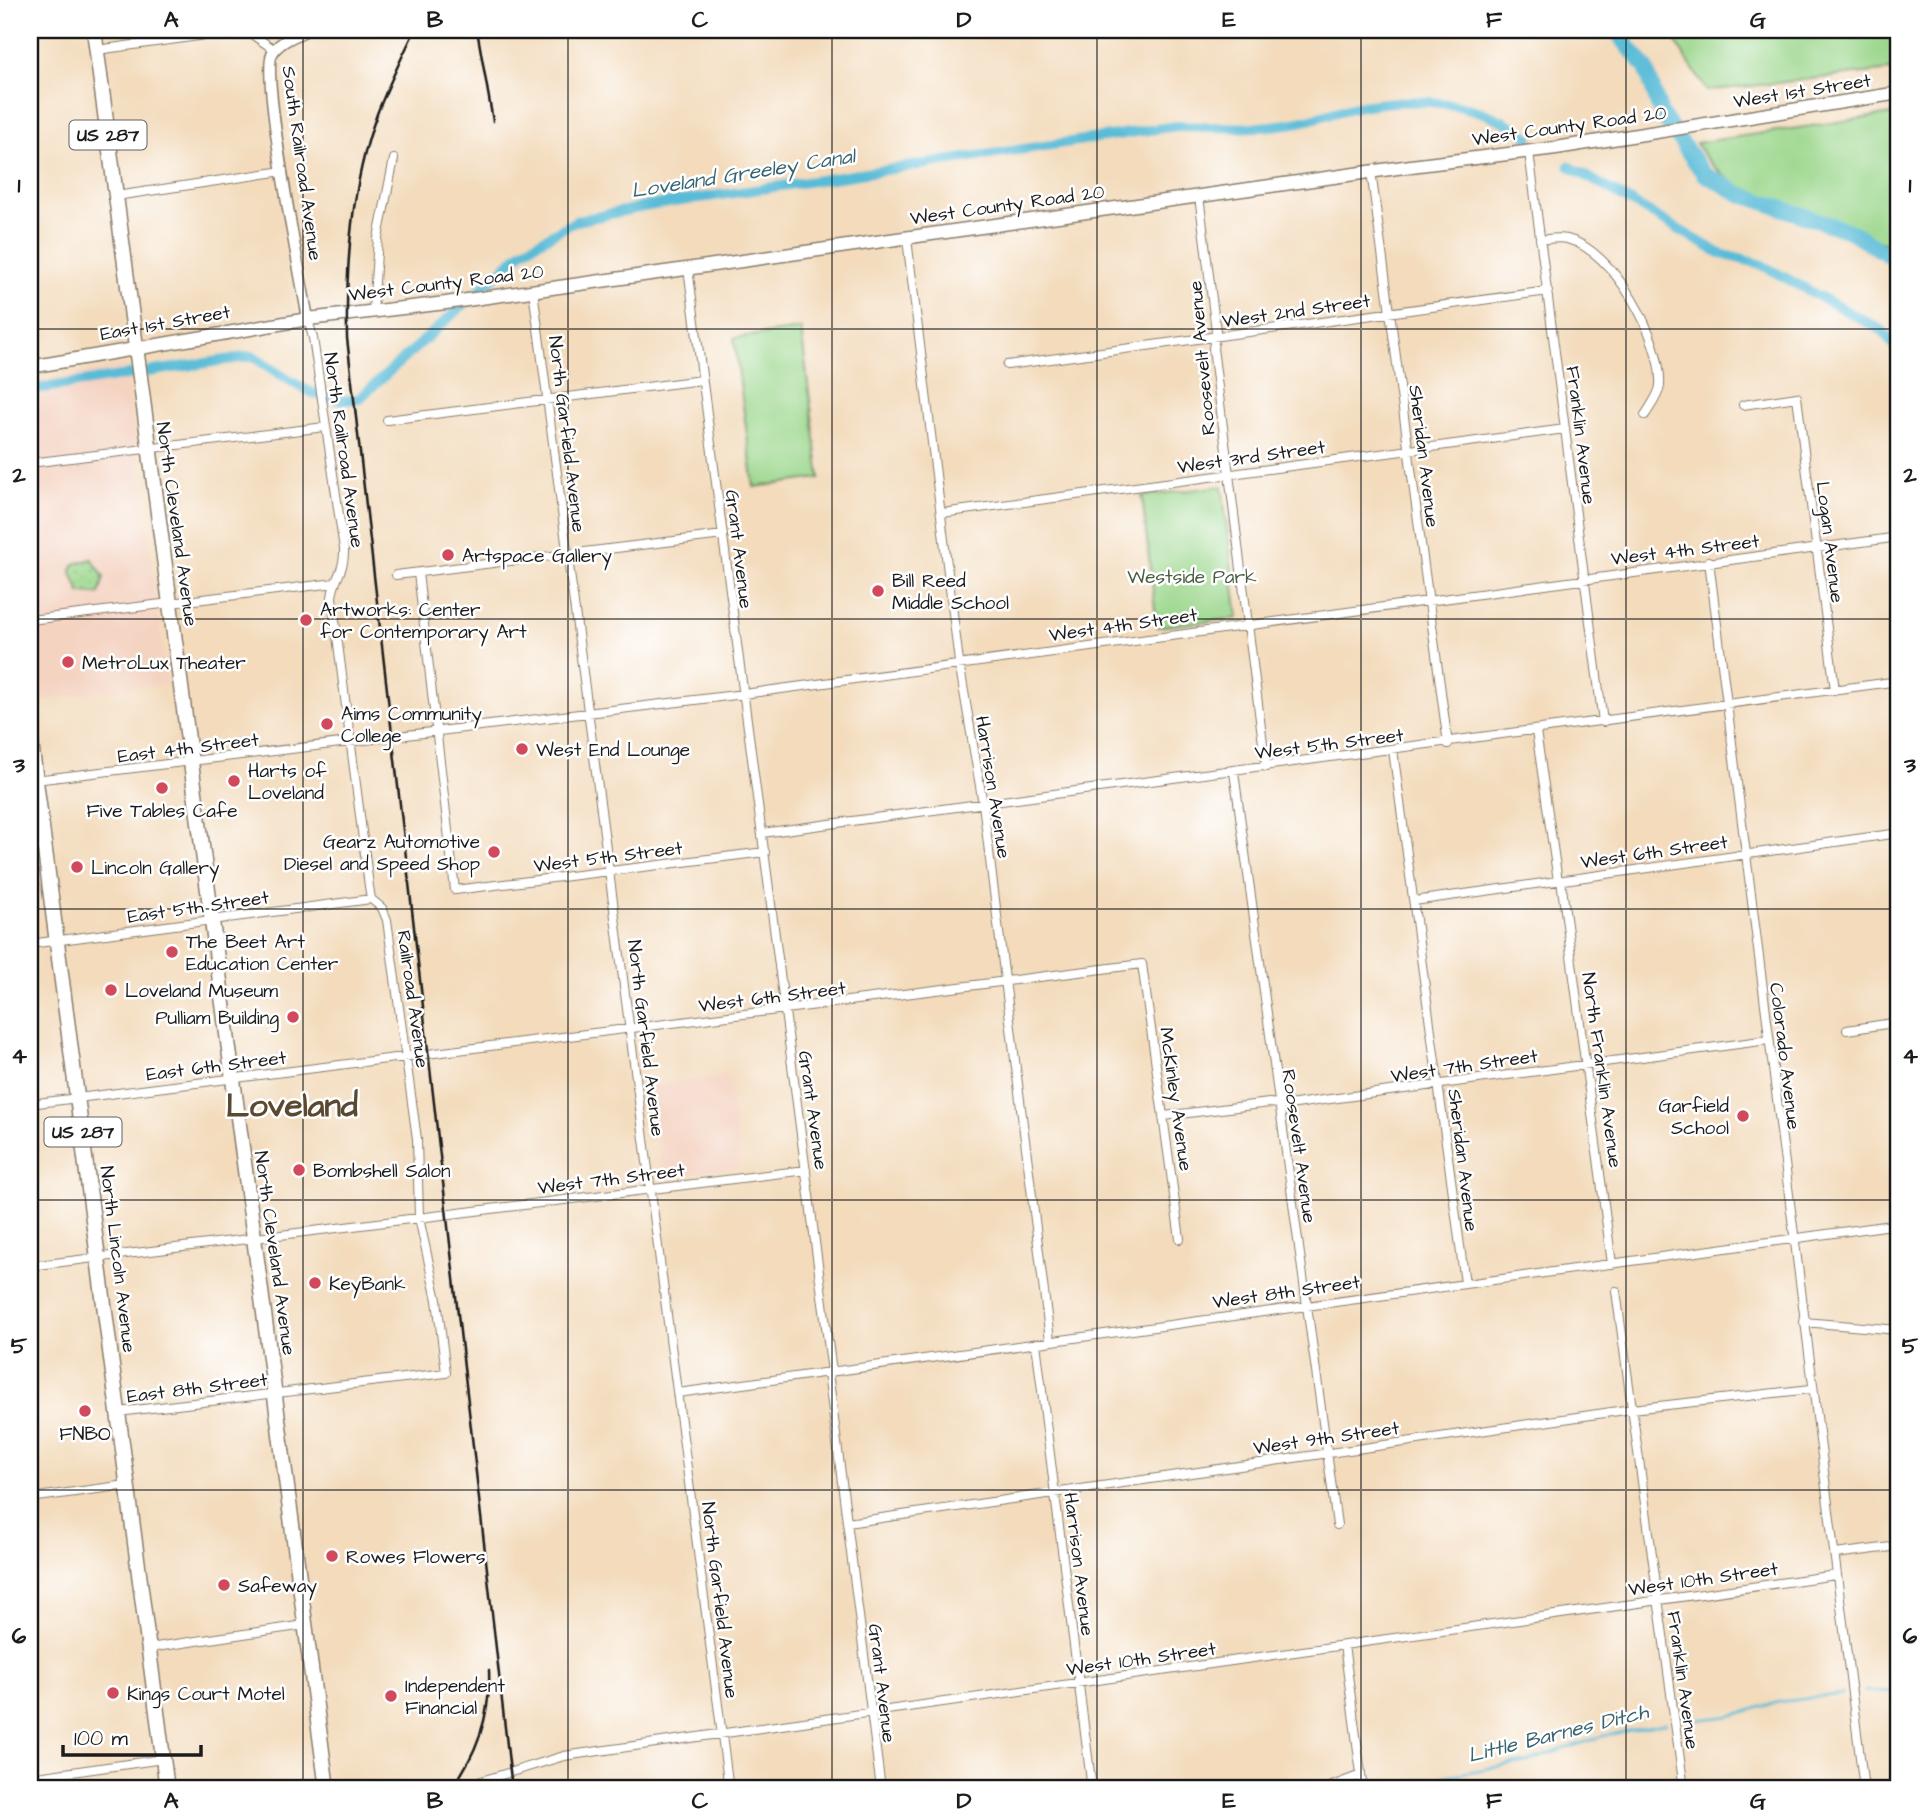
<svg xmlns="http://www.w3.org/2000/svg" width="1929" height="1819" font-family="'Architects Daughter',sans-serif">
  <defs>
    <pattern id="grass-dots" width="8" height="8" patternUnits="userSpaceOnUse" patternTransform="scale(1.75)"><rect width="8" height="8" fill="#9ad68a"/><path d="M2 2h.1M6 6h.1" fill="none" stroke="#84b776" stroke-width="1.8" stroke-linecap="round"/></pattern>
  </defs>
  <rect width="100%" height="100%" fill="#fff"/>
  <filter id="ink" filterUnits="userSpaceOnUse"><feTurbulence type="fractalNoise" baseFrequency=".0143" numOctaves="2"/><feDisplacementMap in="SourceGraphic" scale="14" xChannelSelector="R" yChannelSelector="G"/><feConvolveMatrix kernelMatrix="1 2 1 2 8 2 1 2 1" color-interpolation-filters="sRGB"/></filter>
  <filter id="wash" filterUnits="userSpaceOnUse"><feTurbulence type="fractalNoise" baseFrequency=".00686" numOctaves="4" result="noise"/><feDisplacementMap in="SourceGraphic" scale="28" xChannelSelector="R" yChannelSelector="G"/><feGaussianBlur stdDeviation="1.57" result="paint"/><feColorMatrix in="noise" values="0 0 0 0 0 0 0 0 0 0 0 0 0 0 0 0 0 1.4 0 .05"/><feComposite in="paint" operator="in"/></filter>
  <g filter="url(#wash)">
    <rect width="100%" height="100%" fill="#f3dbbc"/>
    <!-- built -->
    <path fill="#f4d3c1" d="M125,365L167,683L34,701L30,664V383Z
      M728,1075L741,1167L663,1177L649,1086Z"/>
    <!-- grass -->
    <path fill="url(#grass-dots)" stroke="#5b7953" stroke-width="2" d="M92,559L104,577L99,594L80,593L71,570L74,564Z"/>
    <!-- green -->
    <path fill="#9ad68a" stroke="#5b7953" stroke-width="2" d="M1668,30H1899V69L1707,91Z
      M1899,113V248C1834,220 1733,210 1696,143Z
      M801,329L820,478L754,487L734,338Z
      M1222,486L1238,618L1157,627L1142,496Z"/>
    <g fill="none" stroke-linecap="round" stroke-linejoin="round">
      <!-- stream -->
      <path stroke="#59bbd7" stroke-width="2.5" d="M1865,1691L1899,1692
        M1687,1721L1730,1716L1779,1702L1843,1694
        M1375,1788L1526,1762L1603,1736L1666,1723"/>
      <!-- canal -->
      <path stroke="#59bbd7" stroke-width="10" d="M1569,166L1721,254L1760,264L1883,331L1899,353
        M30,390L252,356C283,375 322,409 360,398L524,250L576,221L648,206L1176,126C1215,127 1255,130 1294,123C1315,120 1335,111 1356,107C1416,96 1479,100 1529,137"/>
      <!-- river -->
      <path stroke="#59bbd7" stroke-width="16" d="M1615,30L1646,68L1661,114L1704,174L1740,194L1852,232L1899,262"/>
    </g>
  </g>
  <g filter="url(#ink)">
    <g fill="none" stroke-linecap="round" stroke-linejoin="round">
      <defs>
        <path id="minor" d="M97,50L235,31L250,33L275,50
          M1529,152L1603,722
          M1371,171L1448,744
          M116,196L283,171
          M1199,196L1216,331L1213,348L1266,767
          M907,239L959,662L983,804L1050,1340
          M1540,240C1548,239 1558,237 1567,239C1614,250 1663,340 1660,386C1659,395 1650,407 1645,415
          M688,268L832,1372
          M533,290L729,1789
          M373,312L378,238L394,159
          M1007,365L1548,291
          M1743,405L1797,397L1835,690
          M387,420L702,380
          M30,463L325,427
          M942,513L1565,429
          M1709,561L1864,1789
          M418,573L455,890L765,852
          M396,575L723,535
          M30,620L335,583
          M1536,731L1558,881
          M1393,750L1465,1283
          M1234,772L1337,1525
          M35,780L744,694L1899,537
          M762,833L1899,681
          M1561,880L1612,1264
          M1414,901L1899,833
          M30,944L371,899
          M1847,1030L1899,1022
          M30,1104L1142,964L1180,1239
          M1164,1116L1269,1103L1289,1105L1323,1100L1768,1040
          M30,1266L806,1170
          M1616,1291L1684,1789
          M1804,1322L1899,1330
          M1036,1343L1092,1789
          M828,1372L881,1789
          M678,1393L1899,1224
          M118,1412L446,1373L437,1300L419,1218L417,1139L387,920L382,908L371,899L369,886L332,597C334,578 345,571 344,549L313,338L308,319
          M30,1498L127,1485
          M847,1523L1632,1409L1811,1389
          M1835,1554L1899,1546
          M1344,1645L1363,1789
          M149,1648L305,1625
          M30,1778L163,1759
          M455,1789L564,1756L1836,1575
          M1324,1789L1361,1775"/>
        <path id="tertiary" d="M307,30C295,36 278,42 272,54C261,79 301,278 308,319"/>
        <path id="secondary" d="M30,367L308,319L446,303L1411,166L1556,148L1899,93"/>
        <path id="trunk" d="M94,30L327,1789
          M30,735L167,1789"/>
      </defs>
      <!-- minor casing -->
      <use href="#minor" stroke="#887c6c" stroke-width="10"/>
      <!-- tertiary casing -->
      <use href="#tertiary" stroke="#887c6c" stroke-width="13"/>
      <!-- secondary casing -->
      <use href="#secondary" stroke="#887c6c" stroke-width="15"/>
      <!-- trunk casing -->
      <use href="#trunk" stroke="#887c6c" stroke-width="17"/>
      <!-- minor -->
      <use href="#minor" stroke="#fff" stroke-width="8"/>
      <!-- tertiary -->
      <use href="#tertiary" stroke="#fff" stroke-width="10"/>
      <!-- secondary -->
      <use href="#secondary" stroke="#fff" stroke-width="12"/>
      <!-- trunk -->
      <use href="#trunk" stroke="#fff" stroke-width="14"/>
      <!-- rail -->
      <path stroke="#1c1c1c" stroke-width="2.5" d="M415,30C402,57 388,85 377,114C351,185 346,263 347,338L512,1789
        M477,30L493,121
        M451,1789C477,1754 491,1714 489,1670"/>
    </g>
  </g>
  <!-- grid -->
  <path fill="none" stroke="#1c1c1c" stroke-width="2" stroke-opacity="0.55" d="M303,30V1789M568,30V1789M832,30V1789M1097,30V1789M1361,30V1789M1626,30V1789M30,329H1899M30,619H1899M30,909H1899M30,1200H1899M30,1490H1899"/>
  <!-- markers -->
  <g fill="#d1495b" stroke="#fff" stroke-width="2.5">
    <circle cx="448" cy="555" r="7"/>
    <circle cx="878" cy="591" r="7"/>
    <circle cx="306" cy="620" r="7"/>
    <circle cx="68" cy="662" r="7"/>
    <circle cx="327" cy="724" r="7"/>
    <circle cx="522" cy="749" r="7"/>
    <circle cx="234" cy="781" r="7"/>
    <circle cx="162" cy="788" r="7"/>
    <circle cx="494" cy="852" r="7"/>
    <circle cx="77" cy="867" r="7"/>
    <circle cx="172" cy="952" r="7"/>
    <circle cx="111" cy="990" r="7"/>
    <circle cx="293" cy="1017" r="7"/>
    <circle cx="1743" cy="1116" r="7"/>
    <circle cx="299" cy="1170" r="7"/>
    <circle cx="315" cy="1283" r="7"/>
    <circle cx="85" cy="1411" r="7"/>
    <circle cx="332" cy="1556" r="7"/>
    <circle cx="224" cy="1585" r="7"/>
    <circle cx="113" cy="1693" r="7"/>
    <circle cx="391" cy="1696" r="7"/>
  </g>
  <g text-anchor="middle" stroke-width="5" stroke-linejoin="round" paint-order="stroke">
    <!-- shield labels -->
    <g fill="#fff" stroke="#606060" stroke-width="2">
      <rect x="69.5" y="120.5" width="77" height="29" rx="5"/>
      <rect x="44.5" y="1117.5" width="77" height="29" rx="5"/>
    </g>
    <g font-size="18" font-weight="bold" fill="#1c1c1c">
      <text x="108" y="141">US 287</text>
      <text x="83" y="1138">US 287</text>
    </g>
    <!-- street labels -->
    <g font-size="19" fill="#1c1c1c" stroke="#fff">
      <text transform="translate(1802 90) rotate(-9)" y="7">West 1st Street</text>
      <text transform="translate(1569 125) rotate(-8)" y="7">West County Road 20</text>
      <text transform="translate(303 163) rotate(82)" y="7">South Railroad Avenue</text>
      <text transform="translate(1007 204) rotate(-8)" y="7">West County Road 20</text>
      <text transform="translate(446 282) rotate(-7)" y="7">West County Road 20</text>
      <text transform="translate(1296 310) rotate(-8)" y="7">West 2nd Street</text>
      <text transform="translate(165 322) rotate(-10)" y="7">East 1st Street</text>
      <text transform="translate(1201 358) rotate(-95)" y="7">Roosevelt Avenue</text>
      <text transform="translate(568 434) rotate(83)" y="7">North Garfield Avenue</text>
      <text transform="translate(1582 435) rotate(83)" y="7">Franklin Avenue</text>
      <text transform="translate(345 450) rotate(82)" y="7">North Railroad Avenue</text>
      <text transform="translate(1251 456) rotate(-8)" y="7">West 3rd Street</text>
      <text transform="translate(1425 456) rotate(83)" y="7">Sheridan Avenue</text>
      <text transform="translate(178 524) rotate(82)" y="7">North Cleveland Avenue</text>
      <text transform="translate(1831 542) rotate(83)" y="7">Logan Avenue</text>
      <text transform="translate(740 549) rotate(83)" y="7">Grant Avenue</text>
      <text transform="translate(1685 549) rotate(-7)" y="7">West 4th Street</text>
      <text transform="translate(1123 624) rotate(-8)" y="7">West 4th Street</text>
      <text transform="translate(1329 743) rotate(-7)" y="7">West 5th Street</text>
      <text transform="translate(188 747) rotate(-7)" y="7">East 4th Street</text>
      <text transform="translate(994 787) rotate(81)" y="7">Harrison Avenue</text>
      <text transform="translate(1654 851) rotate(-8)" y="7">West 6th Street</text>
      <text transform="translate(608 856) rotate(-7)" y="7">West 5th Street</text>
      <text transform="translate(198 906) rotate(-8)" y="7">East 5th Street</text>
      <text transform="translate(772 996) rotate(-7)" y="7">West 6th Street</text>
      <text transform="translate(414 999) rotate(82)" y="7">Railroad Avenue</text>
      <text transform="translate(647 1038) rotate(83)" y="7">North Garfield Avenue</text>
      <text transform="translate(1786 1056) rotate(83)" y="7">Colorado Avenue</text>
      <text transform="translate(216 1065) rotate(-7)" y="7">East 6th Street</text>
      <text transform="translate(1464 1065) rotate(-8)" y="7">West 7th Street</text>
      <text transform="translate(1603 1070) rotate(82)" y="7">North Franklin Avenue</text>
      <text transform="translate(1177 1099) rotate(82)" y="7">McKinley Avenue</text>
      <text transform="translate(814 1110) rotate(82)" y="7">Grant Avenue</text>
      <text transform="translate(1300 1146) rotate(82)" y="7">Roosevelt Avenue</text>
      <text transform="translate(1464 1160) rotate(83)" y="7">Sheridan Avenue</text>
      <text transform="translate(611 1178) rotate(-7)" y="7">West 7th Street</text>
      <text transform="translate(276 1253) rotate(82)" y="7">North Cleveland Avenue</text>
      <text transform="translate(119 1259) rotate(83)" y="7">North Lincoln Avenue</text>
      <text transform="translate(1286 1291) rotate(-8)" y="7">West 8th Street</text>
      <text transform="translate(197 1387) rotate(-7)" y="7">East 8th Street</text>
      <text transform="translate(1326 1437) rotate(-8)" y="7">West 9th Street</text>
      <text transform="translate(1080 1564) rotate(83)" y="7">Harrison Avenue</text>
      <text transform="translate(1703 1578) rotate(-8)" y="7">West 10th Street</text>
      <text transform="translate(721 1600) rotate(83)" y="7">North Garfield Avenue</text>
      <text transform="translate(1141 1658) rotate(-8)" y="7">West 10th Street</text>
      <text transform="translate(1684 1680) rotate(82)" y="7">Franklin Avenue</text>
      <text transform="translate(883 1683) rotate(83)" y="7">Grant Avenue</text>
    </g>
    <!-- poi labels -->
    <g font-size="19" fill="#1c1c1c" stroke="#fff" text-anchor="start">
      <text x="462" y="562">Artspace Gallery</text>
      <text x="892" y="587">Bill Reed<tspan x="892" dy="22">Middle School</tspan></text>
      <text x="320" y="616">Artworks: Center<tspan x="320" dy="22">for Contemporary Art</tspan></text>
      <text x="82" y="669">MetroLux Theater</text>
      <text x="341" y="720">Aims Community<tspan x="341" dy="22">College</tspan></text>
      <text x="536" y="756">West End Lounge</text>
      <text x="248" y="777">Harts of<tspan x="248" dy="22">Loveland</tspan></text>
      <text x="162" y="817" text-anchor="middle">Five Tables Cafe</text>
      <text x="480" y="848" text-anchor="end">Gearz Automotive<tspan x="480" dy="22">Diesel and Speed Shop</tspan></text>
      <text x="91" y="874">Lincoln Gallery</text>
      <text x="186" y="948">The Beet Art<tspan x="186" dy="22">Education Center</tspan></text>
      <text x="125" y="997">Loveland Museum</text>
      <text x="279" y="1024" text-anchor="end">Pulliam Building</text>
      <text x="1729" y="1112" text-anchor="end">Garfield<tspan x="1729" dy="22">School</tspan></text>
      <text x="313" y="1177">Bombshell Salon</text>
      <text x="329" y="1290">KeyBank</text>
      <text x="85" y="1440" text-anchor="middle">FNBO</text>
      <text x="346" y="1563">Rowes Flowers</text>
      <text x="238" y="1592">Safeway</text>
      <text x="405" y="1692">Independent<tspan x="405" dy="22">Financial</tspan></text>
      <text x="127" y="1700">Kings Court Motel</text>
    </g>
    <!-- park labels -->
    <g font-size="19" fill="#485d42" stroke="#fff">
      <text x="1192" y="583">Westside Park</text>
    </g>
    <!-- water labels -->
    <g font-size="21" font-style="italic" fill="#376470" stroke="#fff">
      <text transform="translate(743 173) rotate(-9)" y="7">Loveland Greeley Canal</text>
      <text transform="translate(1558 1733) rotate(-14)" y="7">Little Barnes Ditch</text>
    </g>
    <!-- town labels -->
    <g font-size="33" font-weight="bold" fill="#5b4831" stroke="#fff">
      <text x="292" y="1116">Loveland</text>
    </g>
  </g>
  <!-- margin -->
  <rect width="1929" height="1819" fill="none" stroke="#fff" stroke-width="77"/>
  <!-- scale -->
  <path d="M63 1745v10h138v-10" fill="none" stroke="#1c1c1c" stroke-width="3.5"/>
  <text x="74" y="1745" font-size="21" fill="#1c1c1c" stroke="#ffffff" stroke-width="5" paint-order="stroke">100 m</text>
  <rect x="38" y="38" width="1852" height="1742" fill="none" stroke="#1c1c1c" stroke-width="2.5"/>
  <g font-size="23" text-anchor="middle" font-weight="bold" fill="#1c1c1c">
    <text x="171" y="27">A</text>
    <text x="435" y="27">B</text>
    <text x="700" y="27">C</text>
    <text x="964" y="27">D</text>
    <text x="1229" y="27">E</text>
    <text x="1494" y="27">F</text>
    <text x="1758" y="27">G</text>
    <text x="19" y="192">1</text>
    <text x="1910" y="192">1</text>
    <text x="19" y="482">2</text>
    <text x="1910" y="482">2</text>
    <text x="19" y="772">3</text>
    <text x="1910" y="772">3</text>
    <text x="19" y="1063">4</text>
    <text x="1910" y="1063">4</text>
    <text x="19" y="1353">5</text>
    <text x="1910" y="1353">5</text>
    <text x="19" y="1643">6</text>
    <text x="1910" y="1643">6</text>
    <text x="171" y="1808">A</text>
    <text x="435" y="1808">B</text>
    <text x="700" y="1808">C</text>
    <text x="964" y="1808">D</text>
    <text x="1229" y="1808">E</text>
    <text x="1494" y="1808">F</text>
    <text x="1758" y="1808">G</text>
  </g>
</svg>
